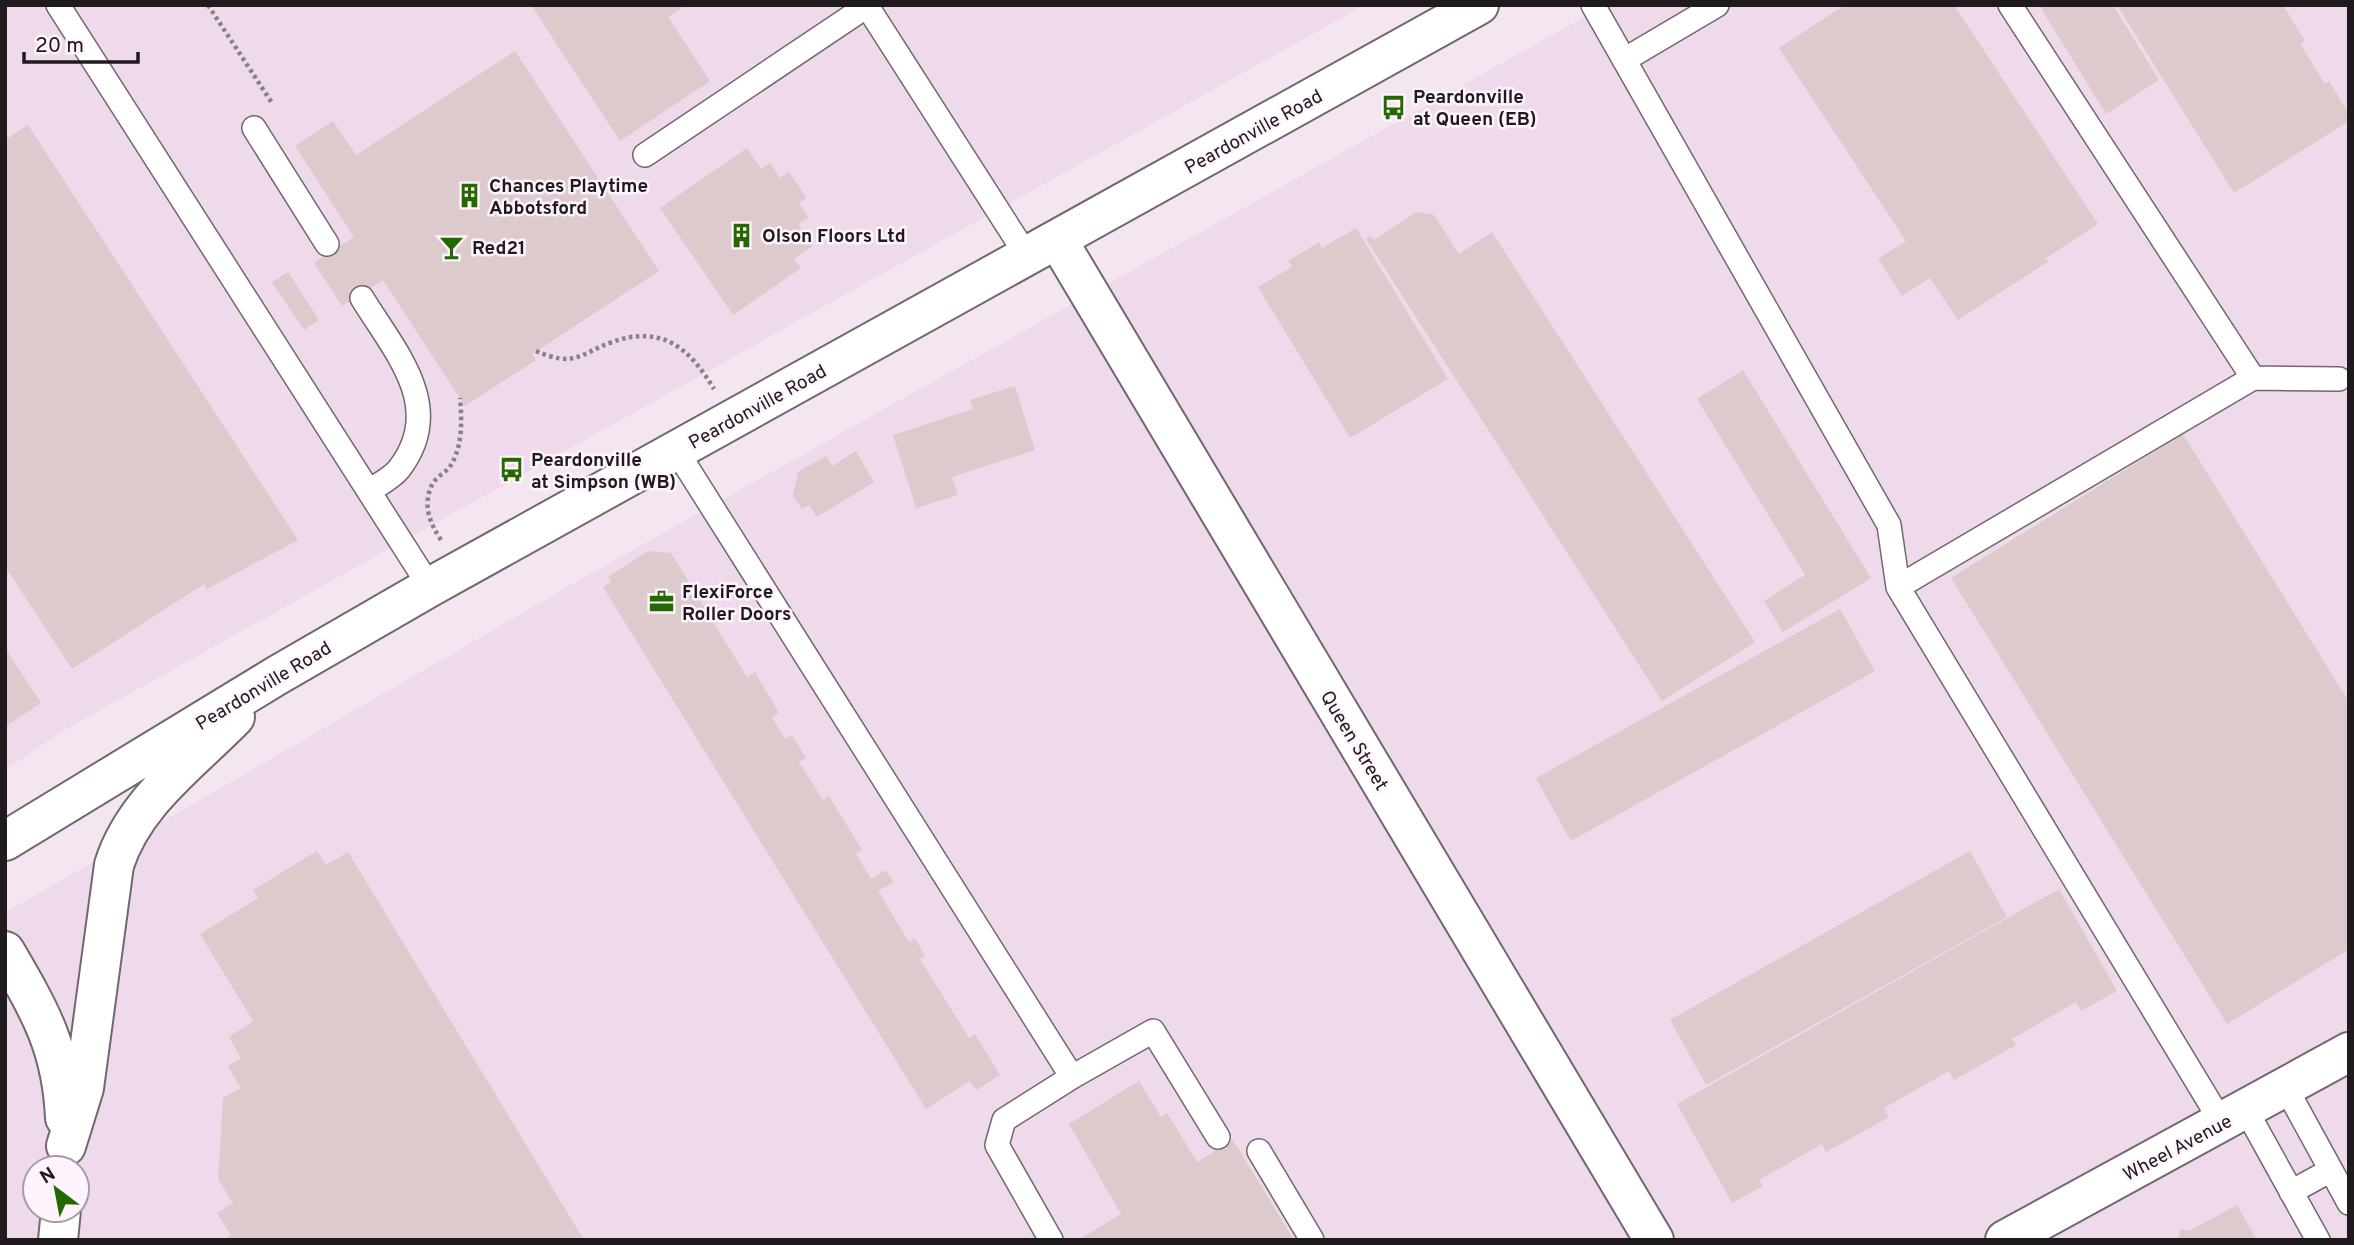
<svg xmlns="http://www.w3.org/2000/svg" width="2354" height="1245" font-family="Overpass,sans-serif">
  <rect width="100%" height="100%" fill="#f3e6f0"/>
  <!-- built -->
  <path fill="#eedaea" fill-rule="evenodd" d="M5,5H1365L66,729L5,770Z
    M1606,5H2349V1240H5V913L588,575ZM35,1168H77V1210H35Z"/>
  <!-- building -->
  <path fill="#dccacd" d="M531,5H686L668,17L710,81L620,141Z
    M1845,5H1954L2098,224L2046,258L2049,261L1958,320L1930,278L1902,296L1878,259L1906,241L1779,48Z
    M2039,5H2113L2159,80L2106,114Z
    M2117,5H2283L2305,41L2300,44L2325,84L2329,81L2349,114V121L2234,193Z
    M515,51L659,271L532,354L536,360L465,406L383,280L342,306L314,263L354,237L295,146L333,121L356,155Z
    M28,125L298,540L207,589L204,584L72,669L5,566V140Z
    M747,148L761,169L770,163L780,178L789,172L807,198L799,203L809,218L798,224L813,246L794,259L801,268L733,315L660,208Z
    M1416,212L1434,215L1459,254L1492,232L1755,642L1662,701L1366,239L1371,236L1374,240Z
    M1356,228L1448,379L1350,438L1258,287L1292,267L1288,261L1319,242L1322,248Z
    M288,272L319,320L304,330L272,282Z
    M1743,370L1871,578L1783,632L1764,601L1805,575L1697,399Z
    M1015,386L1035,450L952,477L958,495L916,508L893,435L973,409L970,400Z
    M2183,434L2349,702V949L2227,1024L1951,578Z
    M856,451L874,482L817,517L809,505L802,509L793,496L798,472L826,456L832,466Z
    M648,551L671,553L747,677L755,672L779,713L772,717L785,739L792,735L806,758L799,762L823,800L829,796L862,850L856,854L871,879L886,870L893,882L878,891L909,942L915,938L925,956L920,959L969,1038L975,1034L1000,1075L976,1090L970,1081L926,1109L603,587L611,582L608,577Z
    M1840,609L1875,671L1571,841L1536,778Z
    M5,648L41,703L5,727Z
    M317,851L326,865L348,852L584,1240H224L231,1235L217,1213L233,1203L218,1179L223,1098L241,1088L228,1066L241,1058L229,1037L253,1021L200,934L258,898L253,890Z
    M1970,851L2007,917L1706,1085L1670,1020Z
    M2059,889L2117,991L2081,1011L2076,1002L2012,1039L2016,1045L1954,1080L1949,1071L1884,1108L1889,1117L1826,1152L1822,1144L1759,1180L1763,1186L1732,1203L1677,1104Z
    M1139,1081L1161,1117L1167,1113L1197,1162L1233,1140L1294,1240H1078L1121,1214L1069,1124Z
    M2237,1205L2257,1240H2174L2179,1237L2180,1229L2189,1231Z"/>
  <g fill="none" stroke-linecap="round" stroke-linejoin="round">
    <defs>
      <path id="lane" d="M58,5L430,587
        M1593,5L1889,525L1898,587L2253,378L2010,5
        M1624,60L1717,5
        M254,128L327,244
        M645,155L867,6L1027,256
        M362,298C395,352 447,407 399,469C392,478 378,485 369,491
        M2253,378L2339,379
        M676,450L1072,1077L1004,1120L997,1145L1051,1240
        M1898,587L2222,1123
        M1072,1077L1153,1031L1218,1137
        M2286,1088L2349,1203
        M2246,1110L2318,1240
        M1259,1151L1312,1240
        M2291,1192L2331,1170"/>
      <path id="street" d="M2005,1240L2349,1052"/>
      <path id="secondary" d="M1057,239L1654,1240
        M5,841L276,676L430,587L1479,5
        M5,951C40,1011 62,1048 65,1118
        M66,1146L84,1088L114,865C134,802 190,763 235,717
        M58,1240L61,1210"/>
    </defs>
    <!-- lane casing -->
    <use href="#lane" stroke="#726770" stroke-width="26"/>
    <!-- street casing -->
    <use href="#street" stroke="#726770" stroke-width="42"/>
    <!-- secondary casing -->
    <use href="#secondary" stroke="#726770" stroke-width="42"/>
    <!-- path -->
    <path stroke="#8a8188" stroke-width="4.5" stroke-dasharray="3.5 3.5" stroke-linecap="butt" d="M208,5L272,103
      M536,351C575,368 579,354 612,342C663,324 690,349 714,389
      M441,540C429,522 422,503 433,483C437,477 444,473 449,468C463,448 462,421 460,398"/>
    <!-- lane -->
    <use href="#lane" stroke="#fff" stroke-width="23"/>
    <!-- street -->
    <use href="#street" stroke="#fff" stroke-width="38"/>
    <!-- secondary -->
    <use href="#secondary" stroke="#fff" stroke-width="38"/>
  </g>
  <!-- icons -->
  <defs>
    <symbol id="bus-bare" viewBox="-9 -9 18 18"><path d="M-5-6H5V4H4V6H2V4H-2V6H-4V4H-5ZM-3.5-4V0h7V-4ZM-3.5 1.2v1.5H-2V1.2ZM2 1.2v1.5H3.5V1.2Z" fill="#246900" stroke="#fff4fd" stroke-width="2.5" paint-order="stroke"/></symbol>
    <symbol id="building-bare" viewBox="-9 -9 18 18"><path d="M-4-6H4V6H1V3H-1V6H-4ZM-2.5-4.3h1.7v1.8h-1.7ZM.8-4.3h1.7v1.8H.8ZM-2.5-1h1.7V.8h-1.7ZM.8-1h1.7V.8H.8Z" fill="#246900" stroke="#fff4fd" stroke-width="2.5" paint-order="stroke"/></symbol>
    <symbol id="bar-bare" viewBox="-9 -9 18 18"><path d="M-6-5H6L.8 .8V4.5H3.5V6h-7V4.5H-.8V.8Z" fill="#246900" stroke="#fff4fd" stroke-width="2.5" paint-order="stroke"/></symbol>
    <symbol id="office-bare" viewBox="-9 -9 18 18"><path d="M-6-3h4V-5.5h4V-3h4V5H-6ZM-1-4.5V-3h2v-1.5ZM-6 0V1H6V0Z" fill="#246900" stroke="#fff4fd" stroke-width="2.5" paint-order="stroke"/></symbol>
  </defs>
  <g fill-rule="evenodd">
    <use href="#bus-bare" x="1376" y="90" width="35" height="35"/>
    <use href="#building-bare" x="452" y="178" width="35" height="35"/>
    <use href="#building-bare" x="724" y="218" width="35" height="35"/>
    <use href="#bar-bare" x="434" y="230" width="35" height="35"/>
    <use href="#bus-bare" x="494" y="452" width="35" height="35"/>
    <use href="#office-bare" x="644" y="584" width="35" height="35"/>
  </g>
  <g text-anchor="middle" stroke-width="5" stroke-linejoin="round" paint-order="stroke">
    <!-- poi labels -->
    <g font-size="19" font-weight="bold" fill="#1f1a1e" stroke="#fff4fd" text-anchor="start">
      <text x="1413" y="103">Peardonville<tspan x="1413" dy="22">at Queen (EB)</tspan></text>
      <text x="489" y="192">Chances Playtime<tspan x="489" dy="22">Abbotsford</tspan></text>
      <text x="762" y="242">Olson Floors Ltd</text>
      <text x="472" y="254">Red21</text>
      <text x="531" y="466">Peardonville<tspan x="531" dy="22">at Simpson (WB)</tspan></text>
      <text x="682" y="598">FlexiForce<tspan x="682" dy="22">Roller Doors</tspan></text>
    </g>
    <!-- street labels -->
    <g font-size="19" fill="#1f1a1e" stroke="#fff4fd">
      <text transform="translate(1253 131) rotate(-29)" y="7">Peardonville Road</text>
      <text transform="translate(757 406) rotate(-29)" y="7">Peardonville Road</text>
      <text transform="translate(263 685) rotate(-31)" y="7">Peardonville Road</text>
      <text transform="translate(1355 740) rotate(59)" y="7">Queen Street</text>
      <text transform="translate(2177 1147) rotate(-28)" y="7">Wheel Avenue</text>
    </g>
  </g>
  <!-- border -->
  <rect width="2354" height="1245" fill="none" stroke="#1f1a1e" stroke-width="14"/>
  <!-- north arrow -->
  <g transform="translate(56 1189) rotate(328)"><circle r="33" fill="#fff4fd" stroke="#a59da4" stroke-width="2"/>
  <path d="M0-5L12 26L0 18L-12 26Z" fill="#246900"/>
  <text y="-10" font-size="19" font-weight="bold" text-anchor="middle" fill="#1f1a1e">N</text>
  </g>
  <!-- scale -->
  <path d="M24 52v10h114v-10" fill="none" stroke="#1f1a1e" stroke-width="3.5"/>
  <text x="35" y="52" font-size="21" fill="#1f1a1e" stroke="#fff4fd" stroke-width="5" paint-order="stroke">20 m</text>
</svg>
